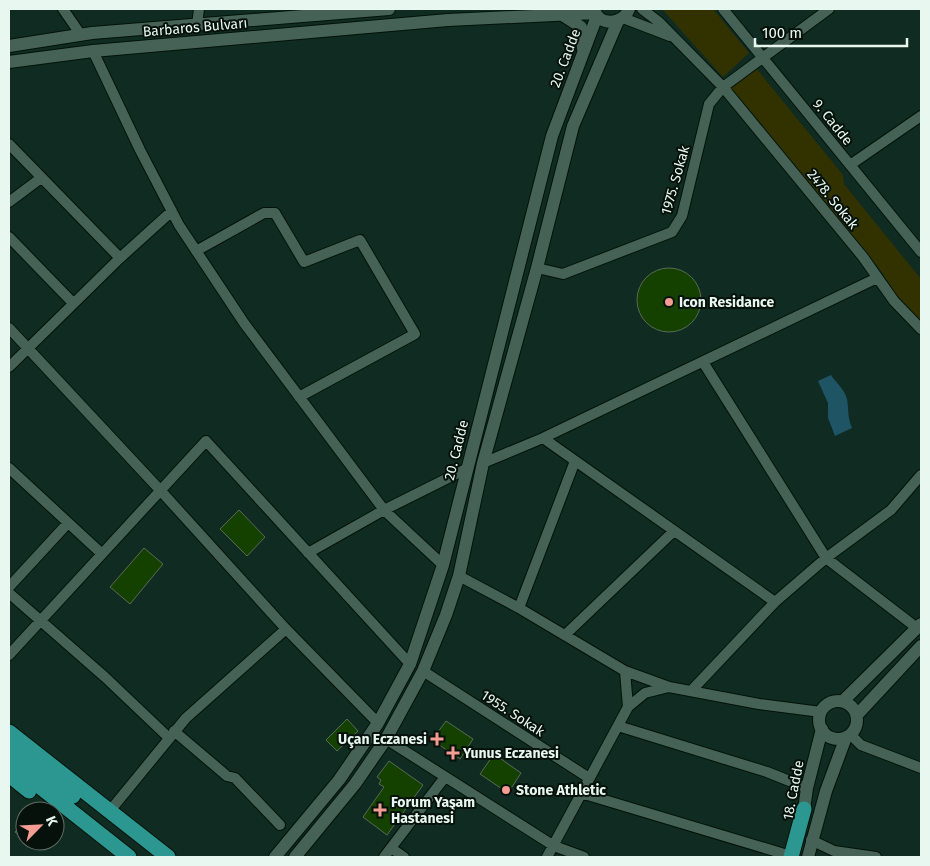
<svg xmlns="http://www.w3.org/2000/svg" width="930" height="866" font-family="'Fira Sans',sans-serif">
  <rect width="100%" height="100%" fill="#102b21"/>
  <!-- green -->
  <path fill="#323200" d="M662,9H713L749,53L723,77Z
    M756,68L843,175L844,184L921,279V322L898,299L881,271L853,236L730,88Z"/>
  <!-- water -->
  <path fill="#1f5465" d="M831,375C836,383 844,388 847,399C849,410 847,416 852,428L835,436L828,418V403L818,381Z"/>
  <!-- building -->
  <path fill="#154100" stroke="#5a6a55" d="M637 300a32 32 0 1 1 64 0a32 32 0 1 1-64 0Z
    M239,510L265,537L247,556L220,529Z
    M144,548L163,564L130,604L110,587Z
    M347,719L358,731L337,751L326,740Z
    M446,721L473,739L460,759L432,740Z
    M494,754L521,773L508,793L480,774Z
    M389,761L423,785L387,835L363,817L384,787L379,784L381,780L377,777Z
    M25,821V841L15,832Z"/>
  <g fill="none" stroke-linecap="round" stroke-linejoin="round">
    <defs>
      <path id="minor" d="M63,9L81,35
        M642,9L659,22L723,87L863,257L894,301L921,329
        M723,9L921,252
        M623,18L670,36
        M197,25L199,9
        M93,51L140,150L179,225L244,323L384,510L443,565
        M9,144L120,258
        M850,165L921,116
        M9,202L41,178
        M9,237L73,303
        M196,251L264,213H275L304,262L360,240L415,334L299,397
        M537,268L563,274L672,232L682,216L709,104L723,87L829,9
        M9,328L160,490L286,629L378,723
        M703,362L826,558L917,628
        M9,367L120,258L172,211
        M543,438L775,602
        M483,463L543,438L877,278
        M9,468L102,554
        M308,553L384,510L466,469
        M459,576L519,608L625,671L669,687L759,704L821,712
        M9,587L68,523
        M9,593L106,678L168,737
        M519,608L575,461
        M565,635L674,531
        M9,655L206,441L410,664
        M423,671L589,778
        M691,691L775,602L826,558L891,510L921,475
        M628,707L645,693L669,687
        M618,726L767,772L807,788
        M174,731L227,776L235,778L280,825
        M850,734L861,745L921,768
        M386,739L554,846L584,857
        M581,793L791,856
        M109,812L186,718L286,629
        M811,840L834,851L876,857
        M391,848L404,857
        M384,857L445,777
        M547,857L628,707L625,671"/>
      <path id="tertiary" d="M594,9C599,27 623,25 629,9
        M564,16L581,27L583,49
        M9,46L92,33L389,9
        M9,62L93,51L448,20L595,13
        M843,701L921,624
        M819 720a19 19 0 1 1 38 0a19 19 0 1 1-38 0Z
        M857,715L921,646
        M803,817L807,788L822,729
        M275,857L339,780L378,723L410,664L443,565L552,136L597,16
        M295,857L355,784L386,739L423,671L446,615L459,576L483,463L537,268L573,126L618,21
        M808,857L826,791L846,737"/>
      <path id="primary" d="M9,732L168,857
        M9,746L73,796
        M9,762L129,857
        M9,775L29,791
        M791,857L804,809"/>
    </defs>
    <!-- minor casing -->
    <use href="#minor" stroke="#00130a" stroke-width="12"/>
    <!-- tertiary casing -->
    <use href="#tertiary" stroke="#00130a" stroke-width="14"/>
    <!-- primary casing -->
    <use href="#primary" stroke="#00130a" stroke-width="17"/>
    <!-- minor -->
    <use href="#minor" stroke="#466256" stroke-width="10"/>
    <!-- tertiary -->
    <use href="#tertiary" stroke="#466256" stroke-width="12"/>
    <!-- primary -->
    <use href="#primary" stroke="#2c9691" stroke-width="15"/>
  </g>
  <!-- markers -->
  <g fill="#f59c93" stroke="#06110c" stroke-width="2">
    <circle cx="669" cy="302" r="5"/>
    <path d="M434.5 731.5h5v5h5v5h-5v5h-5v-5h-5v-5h5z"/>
    <path d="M450.5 745.5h5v5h5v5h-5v5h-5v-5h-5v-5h5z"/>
    <circle cx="506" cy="790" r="5"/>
    <path d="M377.5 802.5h5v5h5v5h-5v5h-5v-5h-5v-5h5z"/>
  </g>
  <g text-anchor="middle" stroke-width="4" stroke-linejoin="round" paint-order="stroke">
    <!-- street labels -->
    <g font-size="14" fill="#e8f8f0" stroke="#06110c">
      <text transform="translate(195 27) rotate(-5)" y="5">Barbaros Bulvarı</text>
      <text transform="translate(565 58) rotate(-69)" y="5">20. Cadde</text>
      <text transform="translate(833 122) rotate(51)" y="5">9. Cadde</text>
      <text transform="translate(675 180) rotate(-74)" y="5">1975. Sokak</text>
      <text transform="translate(833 199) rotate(51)" y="5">2478. Sokak</text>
      <text transform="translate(456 450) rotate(-76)" y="5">20. Cadde</text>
      <text transform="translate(513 713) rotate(33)" y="5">1955. Sokak</text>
      <text transform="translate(793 790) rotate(-79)" y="5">18. Cadde</text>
    </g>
    <!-- poi labels -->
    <g font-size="14" font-weight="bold" fill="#e8f8f0" stroke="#06110c" text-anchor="start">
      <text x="679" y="307">Icon Residance</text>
      <text x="427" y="744" text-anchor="end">Uçan Eczanesi</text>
      <text x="463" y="758">Yunus Eczanesi</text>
      <text x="516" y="795">Stone Athletic</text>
      <text x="391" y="807">Forum Yaşam<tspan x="391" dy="16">Hastanesi</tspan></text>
    </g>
  </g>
  <!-- border -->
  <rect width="930" height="866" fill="none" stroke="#e8f8f0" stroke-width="20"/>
  <!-- north arrow -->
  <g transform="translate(40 826) rotate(66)"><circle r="24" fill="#06110c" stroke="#606d67"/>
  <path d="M0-4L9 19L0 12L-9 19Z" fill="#f59c93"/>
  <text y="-8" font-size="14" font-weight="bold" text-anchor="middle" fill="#e8f8f0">K</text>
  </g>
  <!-- scale -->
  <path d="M755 38v8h152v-8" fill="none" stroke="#e8f8f0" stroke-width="2.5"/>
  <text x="762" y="38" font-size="15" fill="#e8f8f0" stroke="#06110c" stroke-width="4" paint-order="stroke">100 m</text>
</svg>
